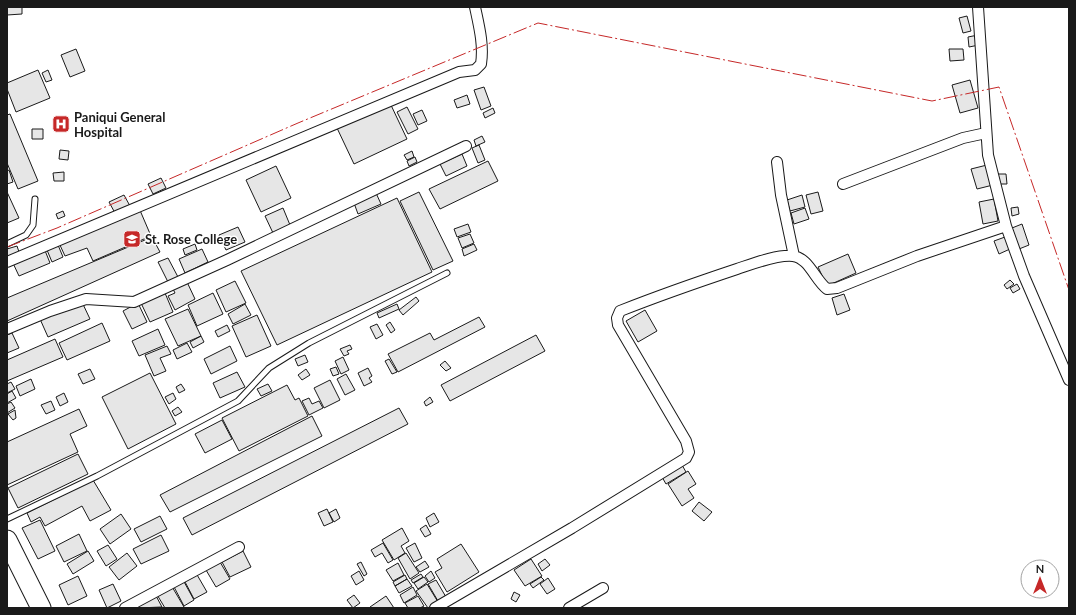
<svg xmlns="http://www.w3.org/2000/svg" width="1076" height="615" font-family="Lato,sans-serif">
  <rect width="100%" height="100%" fill="#fff"/>
  <!-- building -->
  <path fill="#e6e6e6" stroke="#1a1a1a" d="M7,7H22V14L7,15Z
    M967,16L971,31L963,33L959,18Z
    M978,35L979,45L969,47L968,37Z
    M76,49L85,71L70,77L61,55Z
    M949,49H963L964,60L950,61Z
    M38,70L50,98L16,112L7,89V83Z
    M48,70L52,80L46,82L42,73Z
    M970,80L978,108L960,113L952,85Z
    M484,87L491,106L481,110L474,90Z
    M467,95L470,104L457,108L454,100Z
    M390,103L407,139L354,164L337,128Z
    M407,107L418,129L408,134L397,112Z
    M493,108L495,113L485,118L483,113Z
    M422,110L427,121L418,125L413,114Z
    M10,114L38,181L18,189L7,163V115Z
    M32,129H43V139H32Z
    M482,136L485,142L476,146L474,140Z
    M479,145L485,160L478,163L472,148Z
    M60,150L69,151L68,160L59,159Z
    M412,151L414,157L407,160L404,155Z
    M462,154L467,166L446,176L440,164Z
    M415,157L417,162L409,166L407,161Z
    M488,161L498,181L440,209L429,189Z
    M987,165L993,185L977,189L971,169Z
    M276,166L291,198L261,212L246,180Z
    M9,170L13,182L7,184V171Z
    M64,172V181H54L53,173Z
    M997,174H1006L1007,184H998Z
    M161,178L166,188L153,194L148,184Z
    M7,192L19,218L7,223Z
    M419,192L453,261L433,270L400,201Z
    M818,192L823,211L811,214L806,195Z
    M376,193L381,204L358,214L354,203Z
    M124,195L130,206L115,213L109,202Z
    M802,195L805,207L790,211L787,200Z
    M397,198L432,272L277,345L241,271Z
    M994,199L998,221L983,224L979,202Z
    M1018,207L1019,214L1012,216L1011,208Z
    M139,208L151,236L93,261L87,248L65,256L59,243Z
    M283,208L290,225L273,233L265,216Z
    M805,208L809,219L794,224L791,213Z
    M63,211L65,216L58,219L56,214Z
    M468,224L471,232L457,237L454,229Z
    M1022,224L1029,245L1019,249L1012,228Z
    M238,227L245,242L226,250L219,235Z
    M470,234L474,243L462,248L458,238Z
    M152,237L160,252L7,321V298Z
    M1005,237L1010,249L999,254L994,241Z
    M195,244L197,250L185,255L183,249Z
    M474,244L477,250L464,256L462,249Z
    M58,245L63,257L52,262L47,250Z
    M17,246L20,255L7,257V249Z
    M44,248L50,263L19,276L12,261Z
    M202,249L208,262L185,273L179,259Z
    M848,254L856,273L827,286L818,267Z
    M168,258L178,277L168,282L158,262Z
    M1010,280L1014,284L1007,289L1004,285Z
    M235,281L246,303L226,312L216,290Z
    M187,282L195,299L175,310L168,296L175,293L173,289Z
    M1017,284L1020,289L1013,293L1010,288Z
    M165,293L173,312L150,322L141,303Z
    M213,293L223,314L197,326L188,305Z
    M844,294L850,310L837,315L832,298Z
    M416,297L419,301L403,315L399,310Z
    M81,300L90,319L48,337L40,319Z
    M138,303L147,322L132,329L123,311Z
    M245,304L251,315L233,324L228,314Z
    M397,304L399,309L379,318L377,313Z
    M188,309L201,336L178,346L165,319Z
    M645,310L657,331L638,342L626,321Z
    M257,315L271,346L246,357L232,326Z
    M479,317L485,327L398,372L388,354L430,333L434,340Z
    M390,322L395,330L391,333L386,325Z
    M102,323L110,341L67,360L59,343Z
    M377,324L383,335L376,339L370,327Z
    M227,325L230,331L218,337L215,331Z
    M158,329L165,345L139,356L132,341Z
    M12,333L19,348L7,353V335Z
    M536,335L545,351L450,401L441,385Z
    M201,336L204,342L193,348L190,342Z
    M55,339L63,357L7,381V360Z
    M187,343L192,352L177,359L173,350Z
    M350,345L352,349L347,351L349,354L344,356L340,349Z
    M167,346L171,354L160,358L166,371L154,376L145,355Z
    M230,346L237,361L211,374L204,359Z
    M305,355L308,362L298,366L295,359Z
    M343,357L349,370L341,374L335,361Z
    M389,359L397,372L392,374L385,361Z
    M445,361L451,368L446,371L440,365Z
    M336,367L339,374L333,376L330,369Z
    M368,368L372,376L369,378L372,382L364,386L358,373Z
    M90,369L95,379L83,384L78,374Z
    M306,369L310,375L302,380L298,375Z
    M237,372L245,387L220,398L213,383Z
    M150,373L176,424L128,449L102,397Z
    M346,374L355,390L345,395L337,379Z
    M31,379L35,389L20,396L16,386Z
    M330,380L340,400L324,408L314,388Z
    M11,382L15,389L7,393V384Z
    M181,384L185,390L179,393L176,387Z
    M268,384L272,391L261,396L257,389Z
    M287,385L295,400L299,398L308,416L239,451L222,418Z
    M12,391L16,398L7,403V394Z
    M64,393L68,402L60,406L56,397Z
    M173,393L176,399L169,404L165,397Z
    M430,397L433,402L426,406L424,402Z
    M309,398L312,404L319,401L323,408L309,415L302,401Z
    M51,401L55,410L46,414L41,405Z
    M11,402L15,408L7,413V404Z
    M178,407L182,412L175,416L172,411Z
    M399,408L408,424L192,535L183,518Z
    M79,409L87,426L70,434L78,452L7,485V442Z
    M15,410L16,418L13,420L8,414Z
    M312,416L322,436L170,512L160,495Z
    M222,420L232,439L205,453L195,434Z
    M78,454L88,474L18,508L8,488Z
    M682,465L686,472L666,484L662,477Z
    M688,471L696,484L688,489L694,498L682,506L668,484Z
    M93,480L111,510L90,521L82,506L45,526L40,517L31,522L27,513Z
    M699,502L712,512L704,521L692,511Z
    M327,509L333,522L324,526L318,513Z
    M336,509L340,518L334,522L329,513Z
    M434,513L439,522L430,527L426,518Z
    M121,514L131,529L110,544L100,529Z
    M160,516L167,529L141,542L134,529Z
    M40,520L55,551L38,559L22,528Z
    M426,525L431,534L425,537L420,529Z
    M402,528L409,541L401,546L405,553L394,560L382,540Z
    M79,534L87,551L64,562L56,546Z
    M161,535L169,551L141,564L133,549Z
    M383,543L393,560L388,563L382,553L375,557L371,550Z
    M415,543L422,558L414,562L406,548Z
    M461,544L479,572L447,592L435,572L442,568L437,559Z
    M108,545L117,559L106,566L97,551Z
    M88,551L94,561L73,574L67,564Z
    M243,551L251,567L230,577L222,562Z
    M127,553L137,566L119,580L109,567Z
    M406,553L419,573L410,579L398,558Z
    M531,559L542,576L525,586L514,570Z
    M545,559L550,565L542,571L538,564Z
    M425,561L429,567L420,572L416,567Z
    M220,562L230,579L216,587L206,570Z
    M361,562L367,574L364,576L357,564Z
    M398,563L404,575L393,581L386,570Z
    M359,571L364,580L356,585L351,576Z
    M431,571L435,578L429,582L425,576Z
    M196,573L207,592L194,599L184,580Z
    M421,574L423,577L413,583L411,580Z
    M405,575L407,579L395,586L393,582Z
    M78,576L87,596L68,605L59,585Z
    M424,577L428,582L418,589L414,583Z
    M541,577L544,580L533,588L530,584Z
    M548,578L555,589L547,594L540,584Z
    M407,579L412,586L399,593L395,586Z
    M183,580L194,600L184,606L173,585Z
    M436,580L446,597L438,601L428,584Z
    M113,584L121,601L107,608L99,590Z
    M427,584L438,602L428,608L416,591Z
    M171,585L184,607L181,608H165L156,593Z
    M413,587L417,595L404,603L400,595Z
    M514,592L520,595L516,602L511,599Z
    M155,594L162,607L137,608L136,606Z
    M354,595L360,603L353,608L347,600Z
    M386,596L394,608H370V607Z
    M418,596L424,606L420,608H408L405,603Z"/>
  <g fill="none" stroke-linecap="round" stroke-linejoin="round">
    <defs>
      <path id="lane" d="M7,244L26,235L33,225L35,199
        M7,519L97,476L238,401L269,368L309,343L447,273"/>
      <path id="street" d="M978,7L988,155L1006,226L1024,276L1069,380
        M777,162L781,195L794,256
        M843,184L963,138L986,133
        M7,262L459,72L475,70L481,64C484,45 479,26 475,7
        M7,329L50,311L86,299L134,302L227,260L466,146
        M125,608L239,547
        M435,608L572,528L686,458L689,452L686,441L618,325L617,318L620,311C658,296 698,282 737,269C752,264 778,254 793,256C809,258 815,280 827,289L837,288L917,256L1006,226
        M569,608L603,588"/>
      <path id="highway" d="M7,540L41,608"/>
    </defs>
    <!-- lane casing -->
    <use href="#lane" stroke="#1a1a1a" stroke-width="7"/>
    <!-- street casing -->
    <use href="#street" stroke="#1a1a1a" stroke-width="12"/>
    <!-- highway casing -->
    <use href="#highway" stroke="#1a1a1a" stroke-width="21"/>
    <!-- lane -->
    <use href="#lane" stroke="#fff" stroke-width="5"/>
    <!-- street -->
    <use href="#street" stroke="#fff" stroke-width="10"/>
    <!-- highway -->
    <use href="#highway" stroke="#fff" stroke-width="19"/>
    <!-- power -->
    <path stroke="#c62828" stroke-width="1" stroke-dasharray="14 3 2 3" stroke-linecap="butt" d="M7,247L57,228L298,123L538,23L932,101L999,87L1069,290"/>
  </g>
  <!-- icons -->
  <defs>
    <symbol id="hospital-square" viewBox="-11 -11 22 22"><rect x="-9" y="-9" width="18" height="18" rx="4" fill="#c62828" stroke="#fff"/><path d="M-5-5h3v3.5h4V-5h3V5h-3V1.5h-4V5h-3Z" fill="#fff"/></symbol>
    <symbol id="university-square" viewBox="-11 -11 22 22"><rect x="-9" y="-9" width="18" height="18" rx="4" fill="#c62828" stroke="#fff"/><path d="M0-5L7-2L0 1L-7-2ZM-4 1L0 2.5L4 1V4Q0 6-4 4Z" fill="#fff"/></symbol>
  </defs>
  <g fill-rule="evenodd">
    <use href="#hospital-square" x="51" y="114" width="20" height="20"/>
    <use href="#university-square" x="122" y="229" width="20" height="20"/>
  </g>
  <g text-anchor="middle" stroke-width="3" stroke-linejoin="round" paint-order="stroke">
    <!-- poi labels -->
    <g font-size="13" font-weight="bold" fill="#1a1a1a" stroke="#fff" text-anchor="start">
      <text x="74" y="122">Paniqui General<tspan x="74" dy="15">Hospital</tspan></text>
      <text x="145" y="244">St. Rose College</text>
    </g>
  </g>
  <!-- border -->
  <rect width="1076" height="615" fill="none" stroke="#1a1a1a" stroke-width="16"/>
  <!-- north arrow -->
  <g transform="translate(1040 579)"><circle r="19" fill="#ffffff" stroke="#a3a3a3"/>
  <path d="M0-3L7 15L0 10L-7 15Z" fill="#c62828"/>
  <text y="-6" font-size="11" font-weight="bold" text-anchor="middle" fill="#1a1a1a">N</text>
  </g>
</svg>
